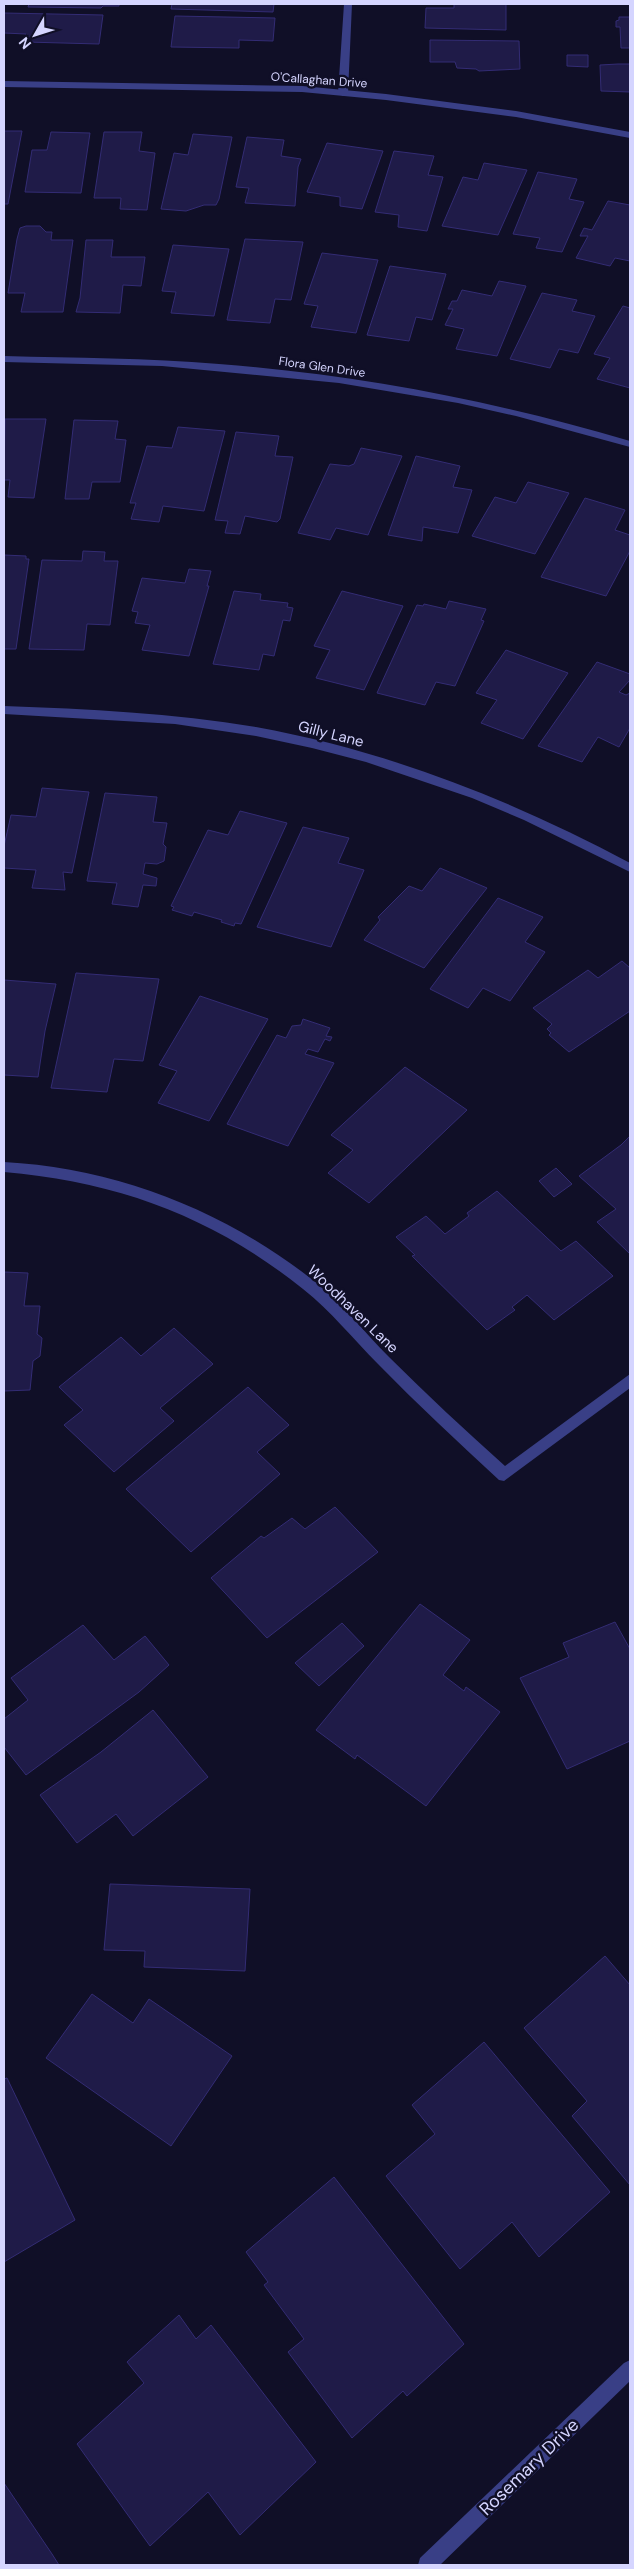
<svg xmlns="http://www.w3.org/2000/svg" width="634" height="2569" font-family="'DM Sans',sans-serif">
  <rect width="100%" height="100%" fill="#100f27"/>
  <!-- building -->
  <path fill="#1f1b48" stroke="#332c74" d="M29,4H119V6H103L101,8L28,7Z
    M172,4H274L273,12L171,9Z
    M454,4H506V30L425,28L426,8H454Z
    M4,13L103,15L99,44L26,42V34L4,33Z
    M175,16L275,18L273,41L239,40V48L171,47Z
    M619,17H630V48H621L620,27H616V21L619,20Z
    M430,40L519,41L520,69L479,71L476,69L457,68L455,62H430Z
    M567,55H588V67L567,66Z
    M618,64H630V92L601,91L600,65Z
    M4,131H22L8,204H4Z
    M51,132L90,133L81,193L25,192L32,150H47Z
    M104,132H142L139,151L155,153L147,210L120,209L121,198H94Z
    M193,134L232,137L219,199L216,205H204L186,211L161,209L174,153L188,155Z
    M247,137L284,140L281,156L301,159L298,167L295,206L245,203L249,188L236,187Z
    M327,143L383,151L362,209L340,206V197L307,192Z
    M394,151L434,156L428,175L443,177L427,231L398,227L399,215L375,212Z
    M484,163L527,170L498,235L442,226L463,177L478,180Z
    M538,172L577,179L569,199L584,202L562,252L536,248L540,238L513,234Z
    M608,201L630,205V261L615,258L610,266L576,258L588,236H580L584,228L592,230Z
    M26,226H40L46,232H52L51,240H73L63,312H21L25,293H8L17,239L20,228Z
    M245,239L303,242L291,300L275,299L270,323L227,320Z
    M86,240H113L111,257H145L141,286L123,285L120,313L76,312L80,298Z
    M173,245L229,249L214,316L171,313L176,292L162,291Z
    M322,253L378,260L356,333L311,327L318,306L304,304Z
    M390,266L446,274L432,320L416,317L409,341L367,335Z
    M499,281L526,286L497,356L456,349L464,329L445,325L453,309H448L452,301H457L462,290L492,296Z
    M542,293L577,300L572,311L595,316L578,353L559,349L550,368L510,359Z
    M623,306L630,308V388L597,379L610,358L594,354Z
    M5,419H46L34,498L8,497L10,480H4Z
    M74,420L118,421L115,439L126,440L120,482H92L89,499H65Z
    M178,427L225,431L204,511L163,506L159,522L131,519L136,503H130L147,446L172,448Z
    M236,432L279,436L275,456L293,457L280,519L277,522L245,516L240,534L225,533L228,521L215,520Z
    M361,448L402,456L368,535L336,528L330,540L298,533L330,464L349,466L354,464Z
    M416,456L460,466L453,487L472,490L458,533L423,527L422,541L388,535Z
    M528,482L569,493L535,554L472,536L495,497L516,503Z
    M585,498L625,510L615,530L630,535V551L606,596L541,577Z
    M83,551L105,552L104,561H118L110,625L87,624L84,650L29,649L42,560L82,561Z
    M4,555L26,556V559H29L16,649H4Z
    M189,569L211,571L207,586H209L189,656L142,650L150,625L135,623L138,612L132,611L142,578L185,583Z
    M234,591L261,594L260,600L288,603L287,607L293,608L290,621L283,620L274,656L263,654L259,670L213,664Z
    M342,591L403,606L364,690L316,678L330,650L314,646Z
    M449,601L486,609L481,620L484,621L455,686L436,682L425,705L377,693L417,605L423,606L424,604L446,609Z
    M506,650L568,673L523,739L481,723L497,700L476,693Z
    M597,662L630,674V680L619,692L626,695L630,693V728L619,747L598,737L582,762L538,746Z
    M42,788L89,792L72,873L63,872L65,890L32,888L36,870L4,868V846L11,815L36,817Z
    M105,793L157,797L153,822L167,823L163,844L166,847L164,861L157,864L145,863L143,874L157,878L156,886L143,885L138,907L112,904L117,883L87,881Z
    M240,811L287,823L241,924L235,923L234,926L221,922L222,920L194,912L192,916L172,910L174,907L171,906L208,830L228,835Z
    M303,827L349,838L338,863L364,870L331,947L257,927Z
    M440,868L487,888L424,968L364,940L380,920L378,917L409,886L422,891Z
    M498,898L543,917L525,942L545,952L510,1001L483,988L468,1008L430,989Z
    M622,961L630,968V1011L569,1052L549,1035L551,1033L547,1029L552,1024L533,1008L588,970L598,978Z
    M76,973L159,979L143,1061L114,1059L107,1092L51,1088Z
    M4,980L56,984L45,1031L38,1077L4,1075Z
    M200,996L268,1019L209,1121L158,1103L177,1071L159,1065Z
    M303,1019L330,1028L326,1036L332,1037L330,1041L325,1039L318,1052L308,1049L305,1054L334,1063L288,1146L227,1124L277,1035L286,1038L292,1026L301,1025Z
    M405,1067L467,1110L369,1203L328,1173L353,1150L331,1135Z
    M630,1136V1254L597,1222L616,1209L579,1176L621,1145Z
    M556,1168L572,1184L554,1197L539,1181Z
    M497,1191L561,1251L576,1241L613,1276L554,1320L527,1295L512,1307L515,1310L487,1330L412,1256L415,1255L396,1237L426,1216L445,1234L469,1216L467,1213Z
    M4,1272L28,1273L24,1306H40L37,1334L42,1338L40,1356L33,1361L30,1390L4,1391Z
    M174,1328L213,1364L160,1408L174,1421L114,1472L64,1425L83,1410L59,1387L121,1337L141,1356Z
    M248,1387L289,1425L257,1452L280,1474L191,1552L126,1489Z
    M335,1507L378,1552L267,1638L211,1578L261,1536L264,1538L292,1518L305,1529Z
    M420,1604L470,1640L443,1675L464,1691L466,1687L500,1712L426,1806L357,1755L355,1759L316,1730Z
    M615,1622L630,1649V1741L567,1769L520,1678L569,1657L563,1643Z
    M342,1623L364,1646L319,1686L295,1663Z
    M83,1625L114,1660L145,1636L169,1665L139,1692L26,1775L4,1747V1719L28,1700L11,1678Z
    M153,1710L208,1777L133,1836L116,1814L77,1843L40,1795L101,1752Z
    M110,1884L250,1889L245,1971L144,1967L145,1951L104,1950Z
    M605,1956L630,1985V2185L572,2116L587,2101L524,2028Z
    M92,1994L133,2023L149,1999L232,2056L171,2146L46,2058Z
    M484,2042L610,2192L539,2257L512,2222L460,2269L386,2176L435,2134L412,2105Z
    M7,2078L75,2220L4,2262V2079Z
    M334,2177L464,2344L407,2396L403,2391L352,2438L288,2352L304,2339L264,2285L268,2282L246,2252Z
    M179,2315L196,2339L211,2325L316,2462L240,2535L208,2492L150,2546L77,2444L144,2383L127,2362Z
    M4,2483L52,2554L59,2565H4Z"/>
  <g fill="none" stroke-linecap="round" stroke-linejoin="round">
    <!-- minor -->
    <path fill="#393f86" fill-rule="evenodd" d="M344,4H352L348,93L343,96L338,93Z
      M4,356C76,358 147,358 219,364C359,375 496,401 630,441V447L516,416L458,403L339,383L162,366L4,362Z
      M4,706C88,709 173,713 256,727C388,751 512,800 630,863V872L524,820L472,798L366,762L312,748L256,736L175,724L4,714Z
      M4,1162C116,1168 226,1211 314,1281C342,1303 364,1332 389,1357C426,1394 465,1430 505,1466L630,1374V1388L504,1481L499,1480C458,1442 417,1404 378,1364C353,1339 331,1311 303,1289C213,1217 119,1182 4,1172Z
      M630,2360V2381L440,2565H418L420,2558L624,2363Z"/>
    <!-- tertiary -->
    <path fill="#393f86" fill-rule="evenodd" d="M4,81L302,86L386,94L516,111L630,132V138L516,117L386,100L302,92L4,87Z"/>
  </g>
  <g text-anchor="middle" stroke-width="5" stroke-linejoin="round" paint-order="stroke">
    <!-- far-street labels -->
    <g font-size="12" fill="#d5d5ff" stroke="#100f27">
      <text transform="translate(319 80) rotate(4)" y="4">O'Callaghan Drive</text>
      <text transform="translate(322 367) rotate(8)" y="4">Flora Glen Drive</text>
    </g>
    <!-- street labels -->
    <g font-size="15" fill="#d5d5ff" stroke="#100f27">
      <text transform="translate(331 734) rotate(14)" y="5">Gilly Lane</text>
      <text transform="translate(353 1309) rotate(44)" y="5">Woodhaven Lane</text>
    </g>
    <!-- near-street labels -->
    <g font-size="18" fill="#d5d5ff" stroke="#100f27">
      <text transform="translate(529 2467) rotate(-44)" y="6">Rosemary Drive</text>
    </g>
  </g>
  <!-- border -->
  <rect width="634" height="2569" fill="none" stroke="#d5d5ff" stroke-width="10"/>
  <!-- north arrow -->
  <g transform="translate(35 35) rotate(231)" stroke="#100f27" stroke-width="4" paint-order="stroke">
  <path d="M0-4L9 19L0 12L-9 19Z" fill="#d5d5ff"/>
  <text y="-8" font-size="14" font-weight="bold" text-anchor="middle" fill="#d5d5ff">N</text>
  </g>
</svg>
